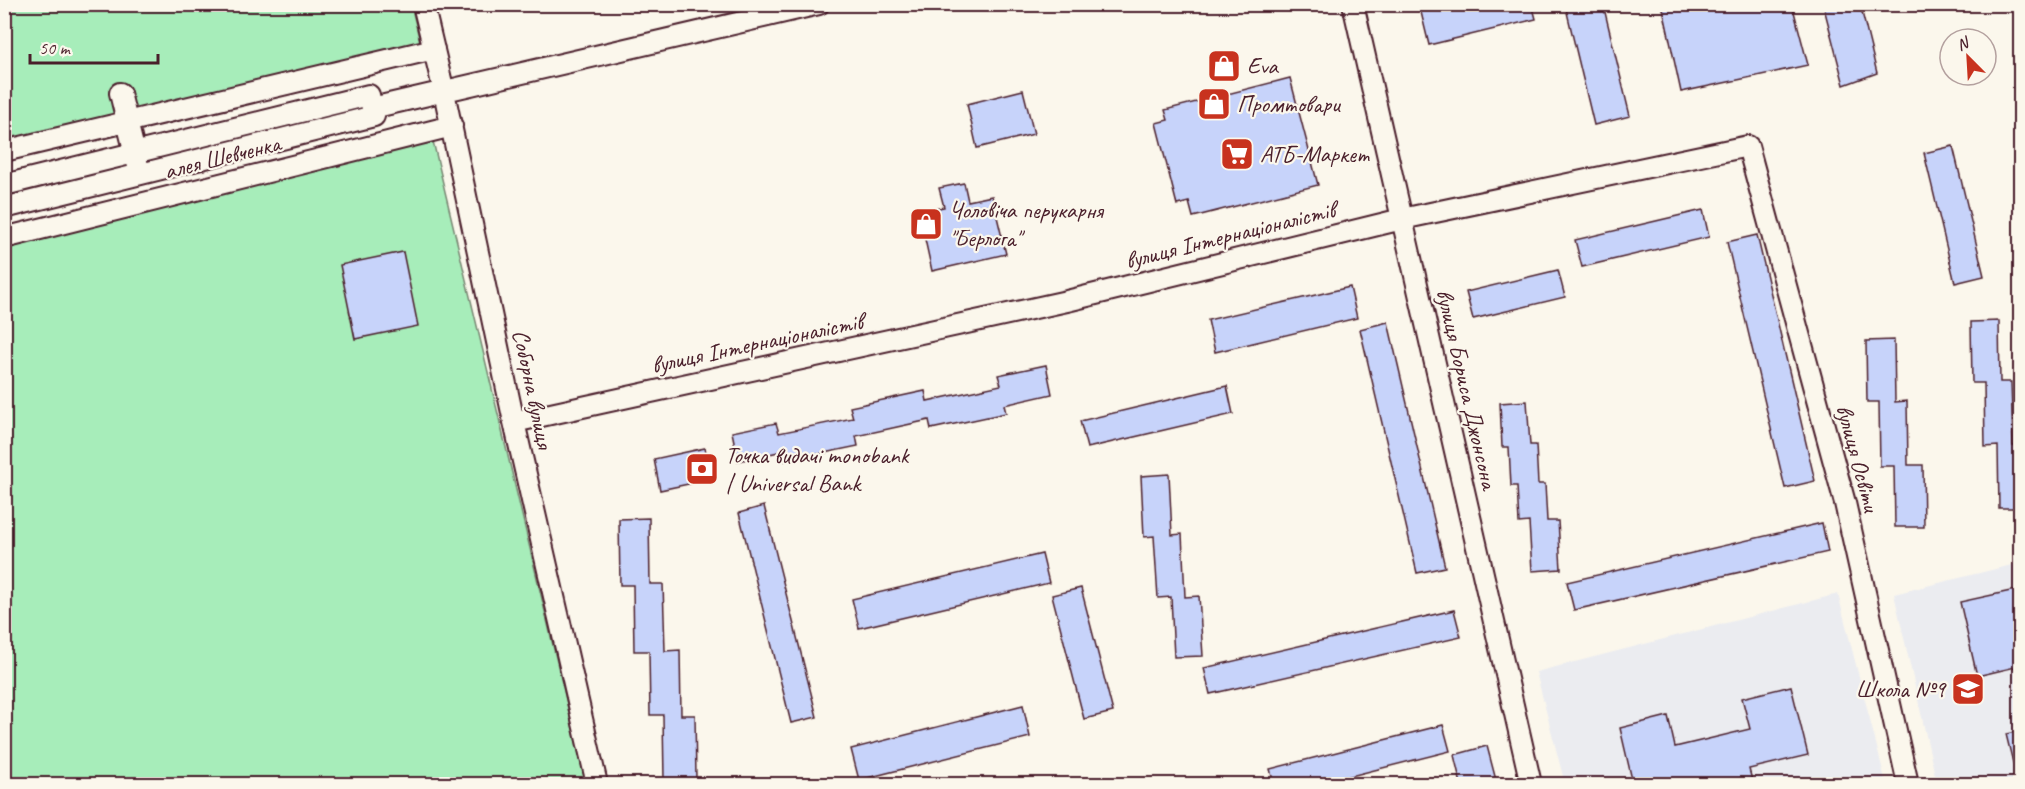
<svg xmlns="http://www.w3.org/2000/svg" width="2025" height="789" font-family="Caveat,sans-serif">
  <rect width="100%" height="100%" fill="#fbf7ec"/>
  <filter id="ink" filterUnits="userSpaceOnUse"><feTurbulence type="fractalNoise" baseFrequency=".0167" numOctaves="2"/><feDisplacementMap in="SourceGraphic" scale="12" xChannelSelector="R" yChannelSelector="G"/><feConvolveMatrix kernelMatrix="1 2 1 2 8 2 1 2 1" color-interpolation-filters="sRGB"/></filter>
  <g filter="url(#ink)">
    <!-- built -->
    <path fill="#ebecf0" d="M2020,563V784H1937L1894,594Z
      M1838,594L1886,783L1565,784L1536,672Z"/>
    <!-- green -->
    <path fill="#a7edba" stroke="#788672" stroke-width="1.5" d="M4,5H411L421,46L5,143Z
      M432,137L586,784H5V245Z"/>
    <!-- building -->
    <path fill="#c7d3fa" stroke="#4a1f2b" stroke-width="1.5" d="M1419,4H1532L1536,19L1429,45Z
      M1565,4H1603L1630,116L1594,125Z
      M1662,4H1792L1808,65L1681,92Z
      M1823,4H1860L1877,73L1844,85Z
      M1290,78L1318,185L1193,217L1189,202L1177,205L1156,123L1168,120L1165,110Z
      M1023,90L1034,134L977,148L967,104Z
      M1953,146L1984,276L1955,283L1924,153Z
      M964,183L968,201L992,196L1006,254L932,271L919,212L944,207L939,188Z
      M1703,210L1709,237L1582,267L1575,240Z
      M1757,235L1815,481L1785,488L1727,242Z
      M403,252L418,326L355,339L340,265Z
      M1558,270L1565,297L1473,319L1466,292Z
      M1350,287L1357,318L1215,352L1208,320Z
      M1999,321L2000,382H2011L2013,446H2020V508H1999L1998,446L1985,447L1984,383H1972L1971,322Z
      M1388,322L1445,567L1417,573L1360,329Z
      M1894,340L1895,402L1907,401L1908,465H1923L1924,527H1895L1894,466H1880L1879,402H1867L1866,341Z
      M1046,365L1052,394L1004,405L1006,413L931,429L929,420L856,436L858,446L785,461L783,451L738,461L732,432L776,423L779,433L853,418L850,407L925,391L927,401L1001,385L998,375Z
      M1227,386L1233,414L1087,448L1080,421Z
      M1527,401L1530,445H1536L1538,484H1545L1547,521H1558L1561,569L1532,571L1529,522L1519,523L1517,486H1511L1509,447H1502L1500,403Z
      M705,448L712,479L660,490L654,459Z
      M1169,474L1172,535L1182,534L1185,597L1199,596L1203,656L1174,657L1171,597L1158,598L1154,536L1144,537L1141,476Z
      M764,506L817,717L791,723L739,513Z
      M649,518L650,584H663L665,651L680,650L681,715H695L696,780H664L663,715H650L649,651H634L633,585H620L619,519Z
      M1822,523L1828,552L1574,610L1567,582Z
      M1042,554L1049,583L859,628L852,599Z
      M1081,588L1113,712L1084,719L1052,595Z
      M2020,589V666L1977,676L1960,602Z
      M1454,610L1461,637L1210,694L1204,668Z
      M1791,686L1808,755L1749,769L1753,784H1633L1620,728L1668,716L1675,747L1750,729L1742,698Z
      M1023,705L1030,737L859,780L851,749Z
      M1443,725L1450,751L1319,784H1274L1270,769Z
      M2020,731V770L2015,771L2006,734Z
      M1487,746L1497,784H1461L1454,755Z"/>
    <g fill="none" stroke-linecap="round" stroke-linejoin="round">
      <defs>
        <path id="minor" d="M423,4L444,92L514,422L597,784
          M1353,4L1531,784
          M120,93L138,166
          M372,108L819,4
          M4,151L434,49
          M4,185L369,95L374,116L4,208
          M4,238L452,126
          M514,422L1067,301L1402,219L1748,146L1845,503L1908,784"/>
      </defs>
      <!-- minor casing -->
      <use href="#minor" stroke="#4a1f2b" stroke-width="24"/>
      <!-- minor -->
      <use href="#minor" stroke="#fbf7ec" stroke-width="20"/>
    </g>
  </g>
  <!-- icons -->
  <defs>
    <symbol id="shop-square" viewBox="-11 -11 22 22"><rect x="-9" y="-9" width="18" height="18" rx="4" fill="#c8321e" stroke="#fbf7ec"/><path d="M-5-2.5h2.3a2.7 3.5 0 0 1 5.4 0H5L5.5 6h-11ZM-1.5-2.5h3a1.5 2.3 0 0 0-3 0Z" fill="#fff"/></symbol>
    <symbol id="supermarket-square" viewBox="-11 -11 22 22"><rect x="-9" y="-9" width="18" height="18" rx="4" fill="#c8321e" stroke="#fbf7ec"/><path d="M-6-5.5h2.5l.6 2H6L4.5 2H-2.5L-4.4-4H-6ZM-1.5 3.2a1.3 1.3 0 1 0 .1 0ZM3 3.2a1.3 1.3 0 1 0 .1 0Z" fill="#fff"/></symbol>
    <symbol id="bank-square" viewBox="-11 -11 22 22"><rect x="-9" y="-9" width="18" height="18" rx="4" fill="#c8321e" stroke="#fbf7ec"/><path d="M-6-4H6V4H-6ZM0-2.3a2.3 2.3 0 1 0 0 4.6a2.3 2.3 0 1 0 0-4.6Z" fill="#fff"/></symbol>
    <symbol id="school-square" viewBox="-11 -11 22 22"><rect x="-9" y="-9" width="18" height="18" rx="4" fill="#c8321e" stroke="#fbf7ec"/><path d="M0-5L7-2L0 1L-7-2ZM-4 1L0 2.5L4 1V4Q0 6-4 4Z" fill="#fff"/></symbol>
  </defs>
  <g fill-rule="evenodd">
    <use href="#shop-square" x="1205" y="47" width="38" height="38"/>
    <use href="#shop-square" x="1195" y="85" width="38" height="38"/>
    <use href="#supermarket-square" x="1218" y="135" width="38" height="38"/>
    <use href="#shop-square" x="907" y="205" width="38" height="38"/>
    <use href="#bank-square" x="683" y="450" width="38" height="38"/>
    <use href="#school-square" x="1949" y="670" width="38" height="38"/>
  </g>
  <g text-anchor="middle" stroke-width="4.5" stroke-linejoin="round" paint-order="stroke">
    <!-- poi labels -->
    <g font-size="24" fill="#4a1f2b" stroke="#fbf7ec" text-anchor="start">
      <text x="1247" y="74">Eva</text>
      <text x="1237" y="112">Промтовари</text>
      <text x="1260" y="162">АТБ-Маркет</text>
      <text x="949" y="218">Чоловіча перукарня<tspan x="949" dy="28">"Берлога"</tspan></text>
      <text x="725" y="463">Точка видачі monobank<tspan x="725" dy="28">| Universal Bank</tspan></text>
      <text x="1945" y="697" text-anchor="end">Школа №9</text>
    </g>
    <!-- street labels -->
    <g font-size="24" fill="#4a1f2b" stroke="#fbf7ec">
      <text transform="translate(222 157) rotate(-14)" y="8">алея Шевченка</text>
      <text transform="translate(1230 235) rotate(-14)" y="8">вулиця Інтернаціоналістів</text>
      <text transform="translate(757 343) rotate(-12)" y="8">вулиця Інтернаціоналістів</text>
      <text transform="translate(533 389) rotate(78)" y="8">Соборна вулиця</text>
      <text transform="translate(1467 389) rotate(77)" y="8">вулиця Бориса Джонсона</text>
      <text transform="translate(1858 458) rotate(75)" y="8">вулиця Освіти</text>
    </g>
  </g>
  <!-- margin -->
  <rect width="2025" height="789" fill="none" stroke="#fbf7ec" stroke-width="24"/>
  <rect x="12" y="12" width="2001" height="765" fill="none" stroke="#4a1f2b" stroke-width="2" filter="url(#ink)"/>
  <!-- north arrow -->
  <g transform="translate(1968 57) rotate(336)"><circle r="28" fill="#fbf7ec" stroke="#b4a19f" stroke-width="1.5"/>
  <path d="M0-4.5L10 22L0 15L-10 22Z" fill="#c8321e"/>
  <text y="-9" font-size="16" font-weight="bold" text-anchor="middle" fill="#4a1f2b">N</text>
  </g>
  <!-- scale -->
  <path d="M30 54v9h128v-9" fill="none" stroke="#4a1f2b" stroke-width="3"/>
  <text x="39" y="54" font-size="18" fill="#4a1f2b" stroke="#fbf7ec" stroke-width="4.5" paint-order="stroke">50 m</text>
</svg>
